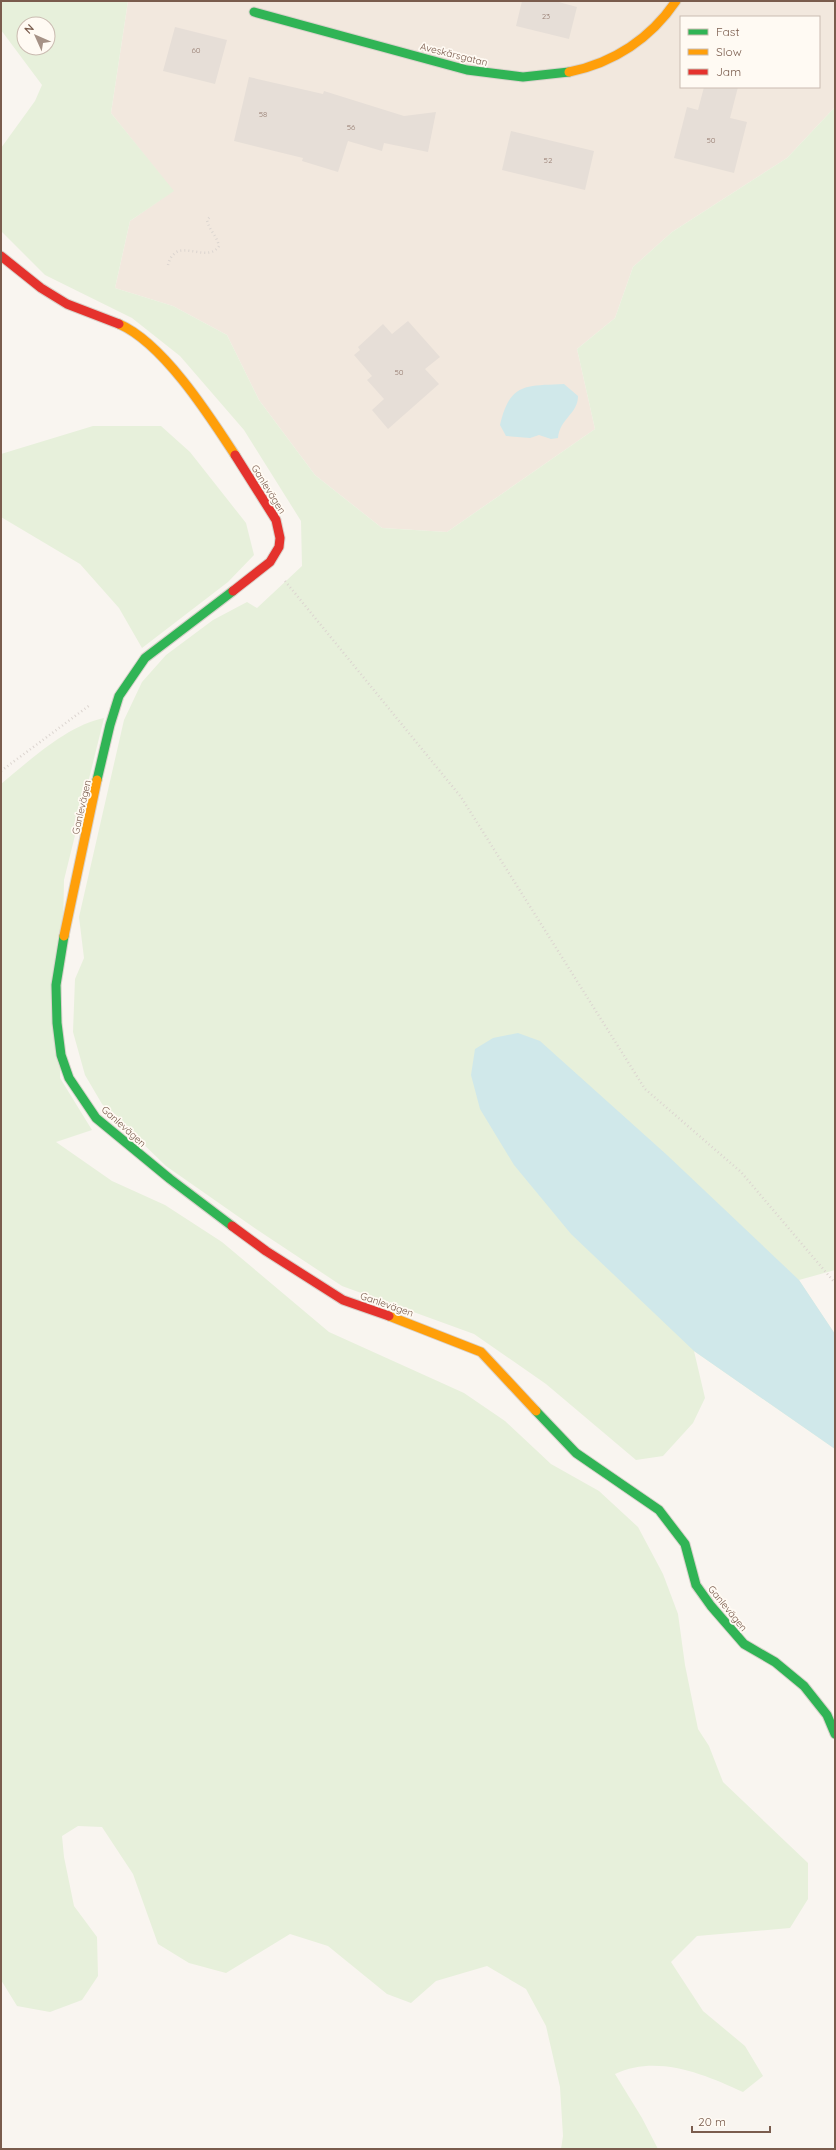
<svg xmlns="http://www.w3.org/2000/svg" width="836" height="2150" font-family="Quicksand,sans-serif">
  <rect width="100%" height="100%" fill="#f9f5f0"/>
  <!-- residential -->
  <path fill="#f2e8de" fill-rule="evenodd" d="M128,1H835V107L787,158L672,232L633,267L615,318L577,349L595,429L447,532L382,528L315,475L259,400L227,335L173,306L115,288L130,221L173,191L111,113ZM681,17H819V87H681Z"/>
  <!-- green -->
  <path fill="#e7f0db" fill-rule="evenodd" d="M1,1H128L111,113L174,191L130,221L115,288L173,306L227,335L259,400L315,475L382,528L447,532L595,429L577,349L615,318L633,267L672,232L787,158L835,107V1270L799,1280L835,1334V1449L694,1351L705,1398L693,1423L663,1456L636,1460L546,1384L474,1334L342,1286L256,1229L166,1166L102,1104L85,1075L73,1032L75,979L84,958L79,917L124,720L142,682L166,655L213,620L247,602L257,608L302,566L301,521L244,430L180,356L132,318L45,275L1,231V148L35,101L42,85L1,30ZM24,24H48V48H24Z
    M93,426H161L190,452L246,523L254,555L228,582L142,648L119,608L80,564L1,517V454Z
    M104,718L64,880L60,1078L92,1130L56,1142L112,1181L165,1205L222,1242L329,1332L464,1393L505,1421L551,1464L599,1491L638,1527L663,1574L678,1614L685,1665L698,1729L709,1746L723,1782L808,1863V1899L790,1928L697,1936L671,1962L703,2011L745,2046L763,2076L743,2092C704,2074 657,2054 615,2074L642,2118L658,2149H561L563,2136L560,2087L546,2026L526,1989L487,1966L436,1981L411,2003L387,1994L328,1946L290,1934L226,1973L189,1963L158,1944L133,1874L102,1827L78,1826L62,1836L64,1857L74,1906L97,1937L98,1976L82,2000L50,2012L17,2006L1,1980V784C30,760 68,725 104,718Z"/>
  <!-- water -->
  <path fill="#d0e8ea" d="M564,384L578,396C578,414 560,418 558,438L551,439L539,435L530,438L506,436L500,425C510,382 526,386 564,384Z
    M518,1033L540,1041L667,1155L799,1280L835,1334V1449L694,1351L571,1234L514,1165L480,1109L471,1075L475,1049L493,1038Z"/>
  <!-- building -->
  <path fill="#e6ded7" d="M522,1H555L577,7L569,39L516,26Z
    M175,27L227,40L215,84L163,71Z
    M249,77L323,94L324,91L404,116L436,112L428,152L384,143L382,151L348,141L338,172L302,161L303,158L234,141Z
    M704,87H738L730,118L747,122L734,173L674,158L687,107L698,110Z
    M511,131L594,151L585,190L502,170Z
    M408,321L440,357L425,369L439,384L388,429L372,410L384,399L367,380L372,376L354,355L360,350L358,347L383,324L392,334Z"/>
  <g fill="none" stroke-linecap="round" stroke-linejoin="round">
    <defs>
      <path id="fast" d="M254,12L467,70L523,77L569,72
        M97,780L110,725L119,696L145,658L233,591
        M64,936L56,985L57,1023L61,1055L69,1078L96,1118L170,1179L232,1226
        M536,1411L576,1453L659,1510L685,1544L696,1585L711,1606L744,1644L775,1662L804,1686L827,1715L835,1734"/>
      <path id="slow" d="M569,72C614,63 651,38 676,1
        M119,324C163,343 209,415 235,455
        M64,936L97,780
        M389,1316L481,1352L536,1411"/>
      <path id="jam" d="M1,256L41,288L67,304L119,324
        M233,591L270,562L279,547L280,538L276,520L235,455
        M232,1226L266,1251L343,1300L389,1316"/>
    </defs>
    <!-- fast casing -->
    <use href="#fast" stroke="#d9d2cb" stroke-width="11"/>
    <!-- slow casing -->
    <use href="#slow" stroke="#d9d2cb" stroke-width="11"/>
    <!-- jam casing -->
    <use href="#jam" stroke="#d9d2cb" stroke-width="11"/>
    <!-- path -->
    <path stroke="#dcd5d0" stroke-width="2.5" stroke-dasharray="1 3" stroke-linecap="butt" d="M168,265C169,261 171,256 174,254C184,243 209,262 219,246C217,236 209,230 207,220L211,216
      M285,581L461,797L645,1089L741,1172L835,1283
      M1,771L90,705"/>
    <!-- fast -->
    <use href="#fast" stroke="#30b455" stroke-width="9"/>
    <!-- slow -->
    <use href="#slow" stroke="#ff9f0a" stroke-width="9"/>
    <!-- jam -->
    <use href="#jam" stroke="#e5322d" stroke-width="9"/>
  </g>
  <g text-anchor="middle" stroke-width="3.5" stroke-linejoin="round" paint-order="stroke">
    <!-- number labels -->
    <g font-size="8" fill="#977e72">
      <text x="546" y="19">23</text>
      <text x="196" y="53">60</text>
      <text x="263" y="117">58</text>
      <text x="351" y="130">56</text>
      <text x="711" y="143">50</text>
      <text x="548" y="163">52</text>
      <text x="399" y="375">50</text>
    </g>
    <!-- street labels -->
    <g font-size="10" fill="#7a5c4d" stroke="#fffaf3">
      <text transform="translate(454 54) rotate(14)" y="4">Aveskärsgatan</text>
      <text transform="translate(269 489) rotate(58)" y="4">Ganlevägen</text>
      <text transform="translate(81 807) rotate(-77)" y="4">Ganlevägen</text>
      <text transform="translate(124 1126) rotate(42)" y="4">Ganlevägen</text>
      <text transform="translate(387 1304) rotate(19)" y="4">Ganlevägen</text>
      <text transform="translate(728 1608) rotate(51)" y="4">Ganlevägen</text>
    </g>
  </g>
  <!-- border -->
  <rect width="836" height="2150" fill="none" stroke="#7a5c4d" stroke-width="4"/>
  <!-- legend -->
  <rect x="680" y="16" width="140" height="72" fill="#fffaf3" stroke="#cabbb1"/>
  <rect x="688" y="29" width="20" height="6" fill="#30b455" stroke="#cabbb1"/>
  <text x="716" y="36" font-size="12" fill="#7a5c4d">Fast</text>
  <rect x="688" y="49" width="20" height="6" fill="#ff9f0a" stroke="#cabbb1"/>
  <text x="716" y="56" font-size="12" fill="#7a5c4d">Slow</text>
  <rect x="688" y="69" width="20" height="6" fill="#e5322d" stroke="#cabbb1"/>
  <text x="716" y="76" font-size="12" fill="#7a5c4d">Jam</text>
  <!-- north arrow -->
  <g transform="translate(36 36) rotate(315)"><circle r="19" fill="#fffaf3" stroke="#cabbb1"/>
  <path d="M0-3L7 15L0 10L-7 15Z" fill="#a69286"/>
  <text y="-6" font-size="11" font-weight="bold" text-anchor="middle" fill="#7a5c4d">N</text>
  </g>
  <!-- scale -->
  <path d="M692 2126v6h78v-6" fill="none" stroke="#7a5c4d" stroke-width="2"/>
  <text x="698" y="2126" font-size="12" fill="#7a5c4d" stroke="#fffaf3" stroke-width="3" paint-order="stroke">20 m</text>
</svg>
